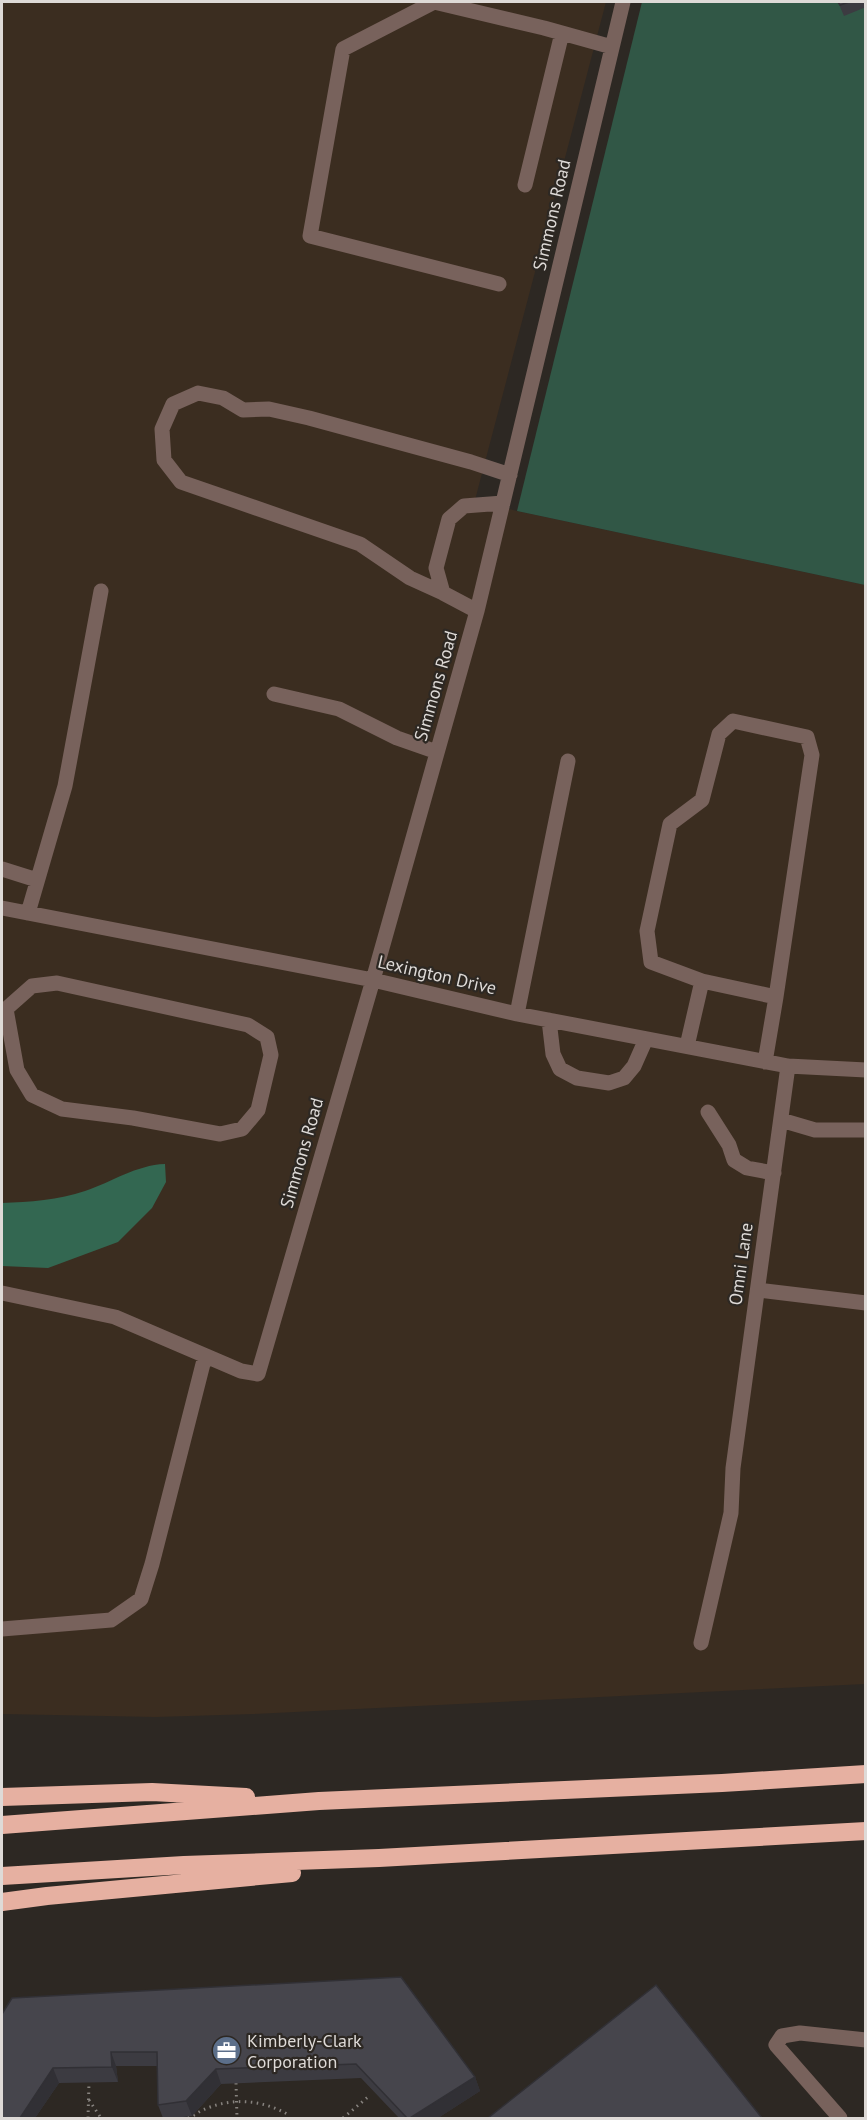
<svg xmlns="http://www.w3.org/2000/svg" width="867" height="2120" font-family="'PT Sans',sans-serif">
  <rect width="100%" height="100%" fill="#2d2823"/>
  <!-- industrial -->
  <path fill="#3b2d20" d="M2,2H606L475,500L517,511L865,585V1684L254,1714L156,1717L2,1714Z"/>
  <!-- green -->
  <path fill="#315746" d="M642,2H865V585L517,511Z"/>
  <!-- forest -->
  <path fill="#336751" d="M165,1164L166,1182L152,1208L118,1242L48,1268L2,1266V1203C29,1202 59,1200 85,1191C112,1182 136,1165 165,1164Z"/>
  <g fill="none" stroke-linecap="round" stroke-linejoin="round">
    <!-- path -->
    <path stroke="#87837f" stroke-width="3" stroke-dasharray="1.5 4.5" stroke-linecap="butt" d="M236,2083L237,2118
      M89,2100L101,2118
      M88,2118L89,2082
      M188,2118C194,2116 199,2111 205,2109C234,2097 263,2100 289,2115
      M343,2118L368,2097"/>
    <!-- minor -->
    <path stroke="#78625c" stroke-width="15" d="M525,185L562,33
      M499,284L310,236L343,49L434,2L544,28L612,47
      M443,593L410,578L360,544L181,482L164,460L162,429L173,404L198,393L223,398L243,410L269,409L309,418L471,462L510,475
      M477,611L443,593L436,568L449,519L464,506L503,503
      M274,694L339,709L397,738L437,752
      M2,869L37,880
      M2,908L373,980L517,1014L788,1066L866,1070
      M28,913L65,786L101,591
      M702,981L651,962L647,931L670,824L702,800L719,734L733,721L807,737L812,755L776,997
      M57,983L248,1025L267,1037L271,1055L258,1110L242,1129L220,1134L133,1118L62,1109L32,1095L17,1070L6,1009L32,986Z
      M517,1014L568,761
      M549,1020L553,1054L560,1069L577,1078L609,1083L624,1078L634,1066L646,1039
      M687,1046L702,981L776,997L765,1062
      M708,1112L729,1145L734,1160L747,1168L774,1173
      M781,1120L815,1130H866
      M758,1290L866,1303
      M2,1293L115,1317L241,1371L258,1374L373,980L477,611L623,2
      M2,1629L111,1620L141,1599L152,1564L205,1356
      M701,1643L731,1513L733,1468L788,1066
      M840,2118L776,2045L782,2036L800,2033L866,2040"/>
    <!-- highway -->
    <path stroke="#e6b0a1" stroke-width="18" d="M2,1797L152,1792L246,1797
      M2,1825L319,1801L722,1783L866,1774
      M2,1876L184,1865L379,1858L866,1831
      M2,1902L47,1896L292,1873"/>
  </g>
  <!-- wall -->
  <path fill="#3c3b41" d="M838,2H866V7L844,16Z
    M2,2014L475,2077L480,2091L438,2118H399L361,2078L221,2084L192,2116L175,2118H163L158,2105L157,2066H116L118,2082L59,2083L35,2118H2Z"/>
  <!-- shaded-wall -->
  <path fill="#313035" d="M111,2052L116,2066L118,2082L112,2067Z
    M53,2068L59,2083L35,2118H20Z
    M216,2069L221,2084L192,2116L186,2101Z
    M475,2077L480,2091L438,2118H410Z"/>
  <!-- building -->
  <path fill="#46454c" stroke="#313035" stroke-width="1.5" d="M838,2H849L840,5Z
    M401,1977L475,2077L410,2118H407L356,2064L216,2069L186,2101L158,2105L157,2052H111L112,2067L53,2068L20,2118H2V2014L12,1998Z
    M656,1985L762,2118H488Z"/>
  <!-- icons -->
  <defs>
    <symbol id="office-disc" viewBox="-11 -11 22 22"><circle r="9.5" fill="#5c6f8a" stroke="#2d2823"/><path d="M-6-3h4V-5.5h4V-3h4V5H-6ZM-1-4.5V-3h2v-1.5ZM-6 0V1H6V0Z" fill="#fff"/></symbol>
  </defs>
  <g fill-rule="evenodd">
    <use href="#office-disc" x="210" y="2034" width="33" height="33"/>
  </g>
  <g text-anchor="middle" stroke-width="4.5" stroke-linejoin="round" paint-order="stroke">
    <!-- street labels -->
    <g font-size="18" fill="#dedad7" stroke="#2d2823">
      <text transform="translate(552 215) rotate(-77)" y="6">Simmons Road</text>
      <text transform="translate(436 686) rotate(-74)" y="6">Simmons Road</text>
      <text transform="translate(437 975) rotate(13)" y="6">Lexington Drive</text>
      <text transform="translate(302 1153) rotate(-74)" y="6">Simmons Road</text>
      <text transform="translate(741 1264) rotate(-82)" y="6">Omni Lane</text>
    </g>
    <!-- poi labels -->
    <g font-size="18" fill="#dedad7" stroke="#2d2823" text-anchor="start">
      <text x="247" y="2047">Kimberly-Clark<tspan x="247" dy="21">Corporation</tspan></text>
    </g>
  </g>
  <!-- border -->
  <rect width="867" height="2120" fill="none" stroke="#dedad7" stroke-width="6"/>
</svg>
